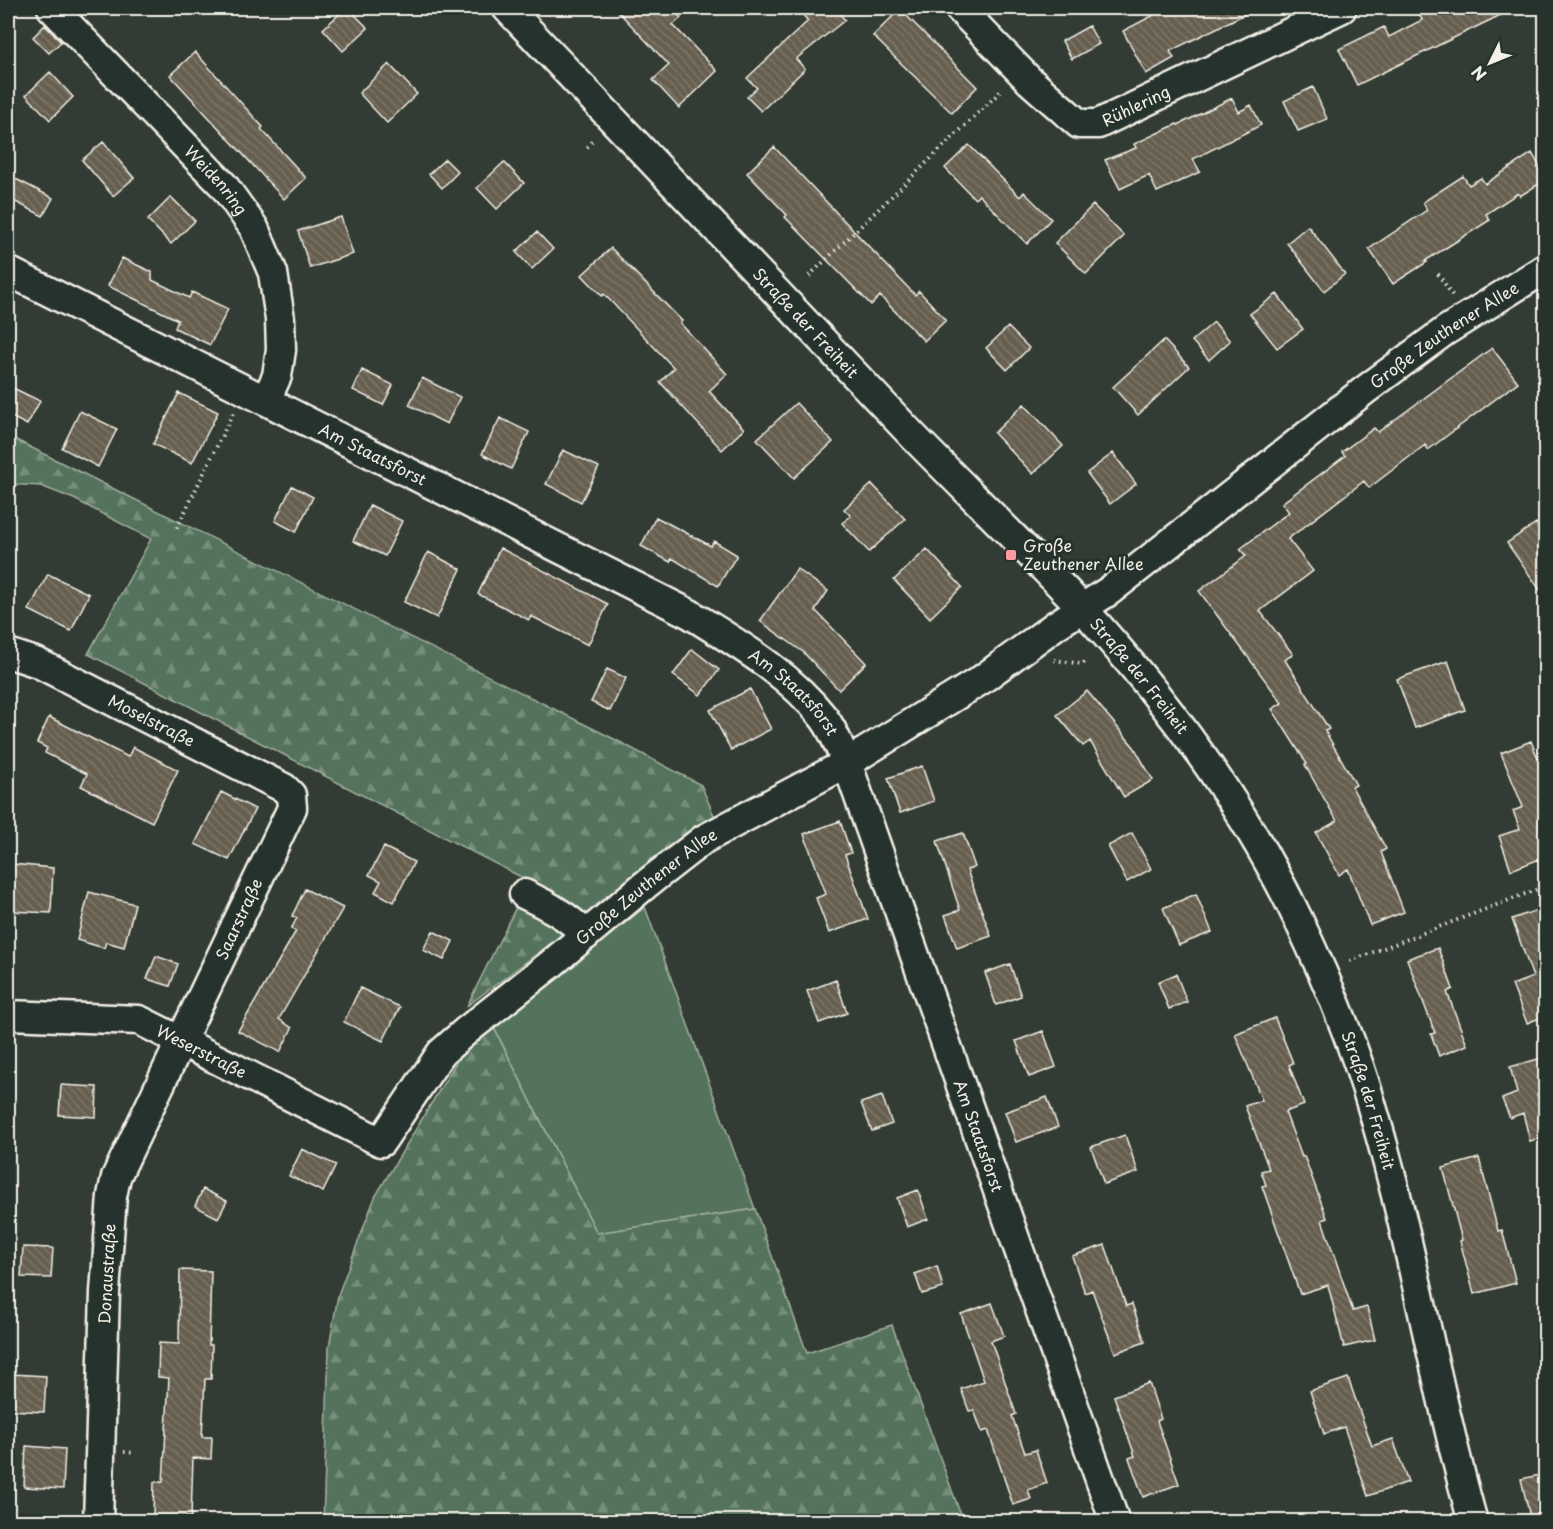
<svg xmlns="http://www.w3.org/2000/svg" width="1553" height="1529" font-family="'Playpen Sans',sans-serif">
  <defs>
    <pattern id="forest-firs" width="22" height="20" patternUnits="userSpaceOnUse" patternTransform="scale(1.5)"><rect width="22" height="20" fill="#55735c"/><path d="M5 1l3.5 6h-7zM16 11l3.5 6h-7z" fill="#768e7b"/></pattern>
    <pattern id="building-back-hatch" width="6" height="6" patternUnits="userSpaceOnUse" patternTransform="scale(1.5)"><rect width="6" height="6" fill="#665e4f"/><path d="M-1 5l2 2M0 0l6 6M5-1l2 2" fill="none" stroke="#7c7668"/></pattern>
  </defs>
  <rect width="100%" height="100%" fill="#333c34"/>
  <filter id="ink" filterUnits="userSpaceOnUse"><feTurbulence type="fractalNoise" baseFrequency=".0167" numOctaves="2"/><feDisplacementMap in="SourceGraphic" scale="12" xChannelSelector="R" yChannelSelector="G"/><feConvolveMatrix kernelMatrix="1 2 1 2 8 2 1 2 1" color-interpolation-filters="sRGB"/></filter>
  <g filter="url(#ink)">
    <!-- grass -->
    <path fill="#55735c" stroke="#a4b2a2" stroke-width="1.5" d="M645,907L755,1209L597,1233L494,1028Z"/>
    <!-- forest -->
    <path fill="url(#forest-firs)" stroke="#a4b2a2" stroke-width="1.5" d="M8,436L614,739L701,785L716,820L467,1006L529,881L88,654L151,539L74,499L41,486L8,484Z
      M494,1028L597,1233L755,1209L807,1353L892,1325L963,1521L323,1522L329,1348L338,1295L375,1197L464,1049Z"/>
    <!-- building -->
    <path fill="url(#building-back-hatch)" stroke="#f4f1e8" stroke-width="1.5" d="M346,8H348L368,28L343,51L323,29Z
      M615,8H671L681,18L673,25L717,71L679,108L653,80L669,65Z
      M797,8H835L845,20L796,59L805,69L761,111L747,97L757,88L747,78L808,21Z
      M1167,8H1257L1170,51L1174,58L1146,74L1123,31Z
      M1416,8H1515L1357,85L1339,49L1384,27L1389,37L1422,20Z
      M900,9L977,87L952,113L873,36Z
      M45,25L61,42L49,53L33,37Z
      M1089,26L1099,44L1072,59L1062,41Z
      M195,52L263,127L261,129L306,178L284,199L170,75Z
      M389,64L417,94L387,123L359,93Z
      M50,72L73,97L50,120L26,95Z
      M1313,87L1327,119L1298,131L1284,101Z
      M1232,98L1239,112L1251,105L1261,125L1193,159L1200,172L1157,192L1149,175L1120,189L1105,160L1136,148L1134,144L1177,124L1178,125Z
      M103,142L134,178L113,196L82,160Z
      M969,145L1020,197L1024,192L1051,219L1027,244L979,195L975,199L945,168Z
      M774,147L915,295L919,291L946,320L924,341L880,296L871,305L785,217L787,215L747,173Z
      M1532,153L1545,176V180L1520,196L1518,193L1486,214L1490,220L1425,261L1427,262L1393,284L1369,249L1427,210L1423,202L1463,176L1469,185L1481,178L1485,184Z
      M445,159L458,172L442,188L429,174Z
      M504,162L524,183L497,209L477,188Z
      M8,175L53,198L43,216L8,198Z
      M171,197L195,221L171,244L148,220Z
      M1093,205L1124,236L1086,274L1055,243Z
      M341,217L353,254L310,268L298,231Z
      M1308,226L1345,274L1324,291L1287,243Z
      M537,232L553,249L532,269L516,252Z
      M611,248L682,321L680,323L727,374L709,391L744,429L722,450L660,382L674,368L604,294L602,296L582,275Z
      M122,258L152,272V280L189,298L192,292L228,309L210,345L175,328L178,320L108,286Z
      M1277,294L1303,329L1277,348L1250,314Z
      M1214,322L1230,341L1209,360L1192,341Z
      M1008,327L1029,348L1007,370L986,348Z
      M1164,340L1189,367L1138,415L1113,387Z
      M1492,348L1518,382L1428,450L1425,445L1369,488L1364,481L1288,539L1313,571L1260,611L1293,654L1285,660L1329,729L1325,731L1356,785L1352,787L1386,849L1381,852L1404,912L1370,925L1348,869L1339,875L1316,833L1337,821L1305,765L1307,764L1272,709L1282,703L1199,591L1246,556L1240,549L1289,512L1282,503L1345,456L1342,452L1374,428L1378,432Z
      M362,370L393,385L383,405L353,390Z
      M422,378L460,397L447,424L409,405Z
      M13,388L40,401L27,425L8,415V400Z
      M179,393L218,412L192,463L153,444Z
      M796,403L833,442L794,478L757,439Z
      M1024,404L1063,446L1033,474L994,433Z
      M80,411L117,429L98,467L62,448Z
      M500,418L529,432L511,469L482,454Z
      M563,450L599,467L581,502L546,484Z
      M1113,453L1136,484L1110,504L1087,473Z
      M872,484L905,519L869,552L842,523L851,516L844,509Z
      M292,486L313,497L296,532L275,521Z
      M370,505L402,521L385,556L353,541Z
      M656,517L711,546L714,541L737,555L718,586L672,558L670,562L641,546Z
      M1536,523L1545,537V597L1507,543Z
      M500,548L608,604L588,645L531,616L529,620L478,594Z
      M927,549L962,587L930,618L894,580Z
      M428,552L461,569L437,618L404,602Z
      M797,569L828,591L815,610L866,663L839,690L803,652L760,621Z
      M48,574L89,594L71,631L29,610Z
      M692,649L719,670L700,695L673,675Z
      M1448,661L1465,710L1415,728L1397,679Z
      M607,669L626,678L610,711L591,702Z
      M750,689L771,729L731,750L710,710Z
      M1087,691L1134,747L1153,780L1124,797L1090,741L1083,746L1057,715Z
      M49,717L128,757L133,747L178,770L152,822L81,786L87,774L45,753L47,748L37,743Z
      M1531,741L1545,776V857L1511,870L1499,836L1520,829L1513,811L1523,807L1501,753Z
      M922,766L934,801L900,813L888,778Z
      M221,792L255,809L229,860L195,844Z
      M840,821L851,853L845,855L868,919L829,933L816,898L826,894L804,834Z
      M963,833L975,867L967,870L991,936L957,948L945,915L960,910L937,841Z
      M1132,833L1151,869L1127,882L1108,846Z
      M384,847L414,862L394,902L375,892L381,881L369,875Z
      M12,864L53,868L51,913L10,911Z
      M305,889L343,908L279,1019L292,1028L280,1052L238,1031L296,931L291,929L297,918L292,916Z
      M89,892L135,904L124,947L106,942L104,948L77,940Z
      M1196,894L1212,932L1179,945L1163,908Z
      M1545,907V1016L1527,1023L1512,985L1533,977L1512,919Z
      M433,931L453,941L444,960L423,950Z
      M1438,948L1453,989L1447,992L1467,1045L1439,1056L1431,1034L1435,1033L1407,959Z
      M156,956L178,964L170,986L147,979Z
      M1010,964L1021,996L996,1005L985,973Z
      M1176,974L1187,1002L1169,1009L1158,982Z
      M836,980L847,1013L819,1023L807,991Z
      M360,988L400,1007L383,1041L344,1022Z
      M1275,1018L1293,1063L1289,1065L1304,1105L1285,1112L1302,1157L1304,1156L1327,1218L1322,1220L1353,1311L1367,1307L1375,1340L1344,1347L1328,1285L1300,1294L1262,1186L1266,1185L1261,1171L1269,1169L1245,1106L1262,1100L1235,1034Z
      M1043,1031L1056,1067L1029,1077L1016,1041Z
      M1545,1057V1093L1537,1094L1545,1137L1530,1141L1523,1113L1510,1118L1502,1099L1517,1093L1510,1067Z
      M61,1085L97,1087L96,1117L59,1115Z
      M882,1096L892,1124L872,1131L861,1103Z
      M1047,1097L1058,1127L1016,1142L1005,1112Z
      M1125,1135L1138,1172L1104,1184L1091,1147Z
      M302,1149L336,1165L323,1192L289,1176Z
      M1479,1158L1498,1231L1502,1230L1516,1283L1474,1294L1460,1241L1462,1240L1443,1168Z
      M203,1189L227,1201L218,1218L195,1206Z
      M918,1190L928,1219L907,1227L897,1198Z
      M1105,1245L1126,1306L1132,1304L1145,1342L1115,1353L1092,1290L1085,1293L1072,1256Z
      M23,1247L53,1248L51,1278L21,1277Z
      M937,1266L943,1288L922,1294L915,1274Z
      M180,1270L211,1271L209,1345H212L211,1379H205L202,1437H212L211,1459L193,1458L191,1517L153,1516L154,1482H163L169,1378L158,1377L159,1343L179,1344Z
      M992,1303L1004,1336L991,1341L1016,1414L1012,1416L1025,1453L1036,1450L1047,1483L1028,1490L1031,1499L1013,1505L988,1430L982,1432L974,1410L969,1411L961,1389L984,1381L961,1314Z
      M12,1374L46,1376L44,1412L10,1410Z
      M1348,1378L1372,1446L1393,1439L1408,1482L1368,1496L1344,1427L1324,1434L1310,1391Z
      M1149,1383L1161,1419L1157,1421L1179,1484L1143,1497L1129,1458L1135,1456L1114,1396Z
      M26,1446L65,1449L63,1489L24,1487Z
      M1545,1474V1521H1531L1521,1479Z"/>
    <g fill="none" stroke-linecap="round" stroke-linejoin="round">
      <defs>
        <g id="minor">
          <path id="s1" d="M52,8L224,186L254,228L273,273L280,319L281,350L277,376L266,400"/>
          <path id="s2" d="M507,8C642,151 778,294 914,437C970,494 1028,550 1083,609C1168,702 1243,804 1298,919C1328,982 1356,1049 1375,1117C1414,1250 1435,1388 1473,1522"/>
          <path id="s3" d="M959,8L1030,81L1079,124H1098L1342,8"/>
          <path id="s4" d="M8,271L690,614C738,644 789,673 824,718C834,731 840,749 847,763L1115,1522"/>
          <path id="s5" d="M8,653L38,663L284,788L291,795L292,808L116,1177L112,1196L105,1292L98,1522"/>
          <path d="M524,894C547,905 568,916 586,935"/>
          <path id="s6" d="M8,1015L139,1020L381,1142L441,1053L466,1031L551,964L645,885L704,839L847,763L981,680L1056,625L1109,591L1365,390L1445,331L1546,268"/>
        </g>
      </defs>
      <!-- minor casing -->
      <use href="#minor" stroke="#f4f1e8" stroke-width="33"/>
      <!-- path -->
      <path stroke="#f4f1e8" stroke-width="4" stroke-dasharray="1.5 4.5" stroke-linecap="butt" d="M587,147L595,139
        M1438,274L1453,296
        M809,276L1003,89
        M177,528L233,413
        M1054,660L1082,664L1088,660
        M1350,961L1546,886
        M124,1452L136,1453"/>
      <!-- minor -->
      <use href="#minor" stroke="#26332d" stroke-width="28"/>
    </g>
  </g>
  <!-- markers -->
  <rect fill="#ff9aa2" stroke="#26332d" stroke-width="2" x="1005" y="549" width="12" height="12" rx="3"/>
  <g text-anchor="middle" stroke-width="6" stroke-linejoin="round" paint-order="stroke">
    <!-- street labels -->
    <g font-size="16" fill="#f4f1e8" stroke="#26332d">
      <text dy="6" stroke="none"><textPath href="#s3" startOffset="228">Rühlering</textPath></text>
      <text dy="6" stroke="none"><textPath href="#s1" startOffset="238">Weidenring</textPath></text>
      <text dy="6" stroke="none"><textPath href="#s2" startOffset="434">Straße der Freiheit</textPath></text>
      <text dy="6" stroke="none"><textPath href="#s6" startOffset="1746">Große Zeuthener Allee</textPath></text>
      <text dy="6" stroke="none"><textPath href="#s4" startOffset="408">Am Staatsforst</textPath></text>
      <text dy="6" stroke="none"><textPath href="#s2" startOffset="920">Straße der Freiheit</textPath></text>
      <text dy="6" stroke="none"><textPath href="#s4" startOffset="894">Am Staatsforst</textPath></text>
      <text dy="6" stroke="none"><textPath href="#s5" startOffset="159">Moselstraße</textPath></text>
      <text dy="6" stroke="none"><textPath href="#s6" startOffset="774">Große Zeuthener Allee</textPath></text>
      <text transform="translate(239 919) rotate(-65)" y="6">Saarstraße</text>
      <text dy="6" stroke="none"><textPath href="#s6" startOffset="201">Weserstraße</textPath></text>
      <text dy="6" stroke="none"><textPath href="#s2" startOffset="1406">Straße der Freiheit</textPath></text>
      <text dy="6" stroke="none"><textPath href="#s4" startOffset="1380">Am Staatsforst</textPath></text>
      <text transform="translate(107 1274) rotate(-87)" y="6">Donaustraße</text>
    </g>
    <!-- poi labels -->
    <g font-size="16" fill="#f4f1e8" stroke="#26332d" text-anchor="start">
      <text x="1023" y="552">Große<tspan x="1023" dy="18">Zeuthener Allee</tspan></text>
    </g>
  </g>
  <!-- margin -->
  <rect width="1553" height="1529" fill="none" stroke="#26332d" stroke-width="30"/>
  <rect x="15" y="15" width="1523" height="1499" fill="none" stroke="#f4f1e8" stroke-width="2" filter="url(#ink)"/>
  <!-- north arrow -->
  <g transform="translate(1490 63) rotate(227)" stroke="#26332d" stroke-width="4.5" paint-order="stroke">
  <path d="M0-4.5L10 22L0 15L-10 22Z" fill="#f4f1e8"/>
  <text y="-9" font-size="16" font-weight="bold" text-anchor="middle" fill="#f4f1e8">N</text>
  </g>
</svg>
